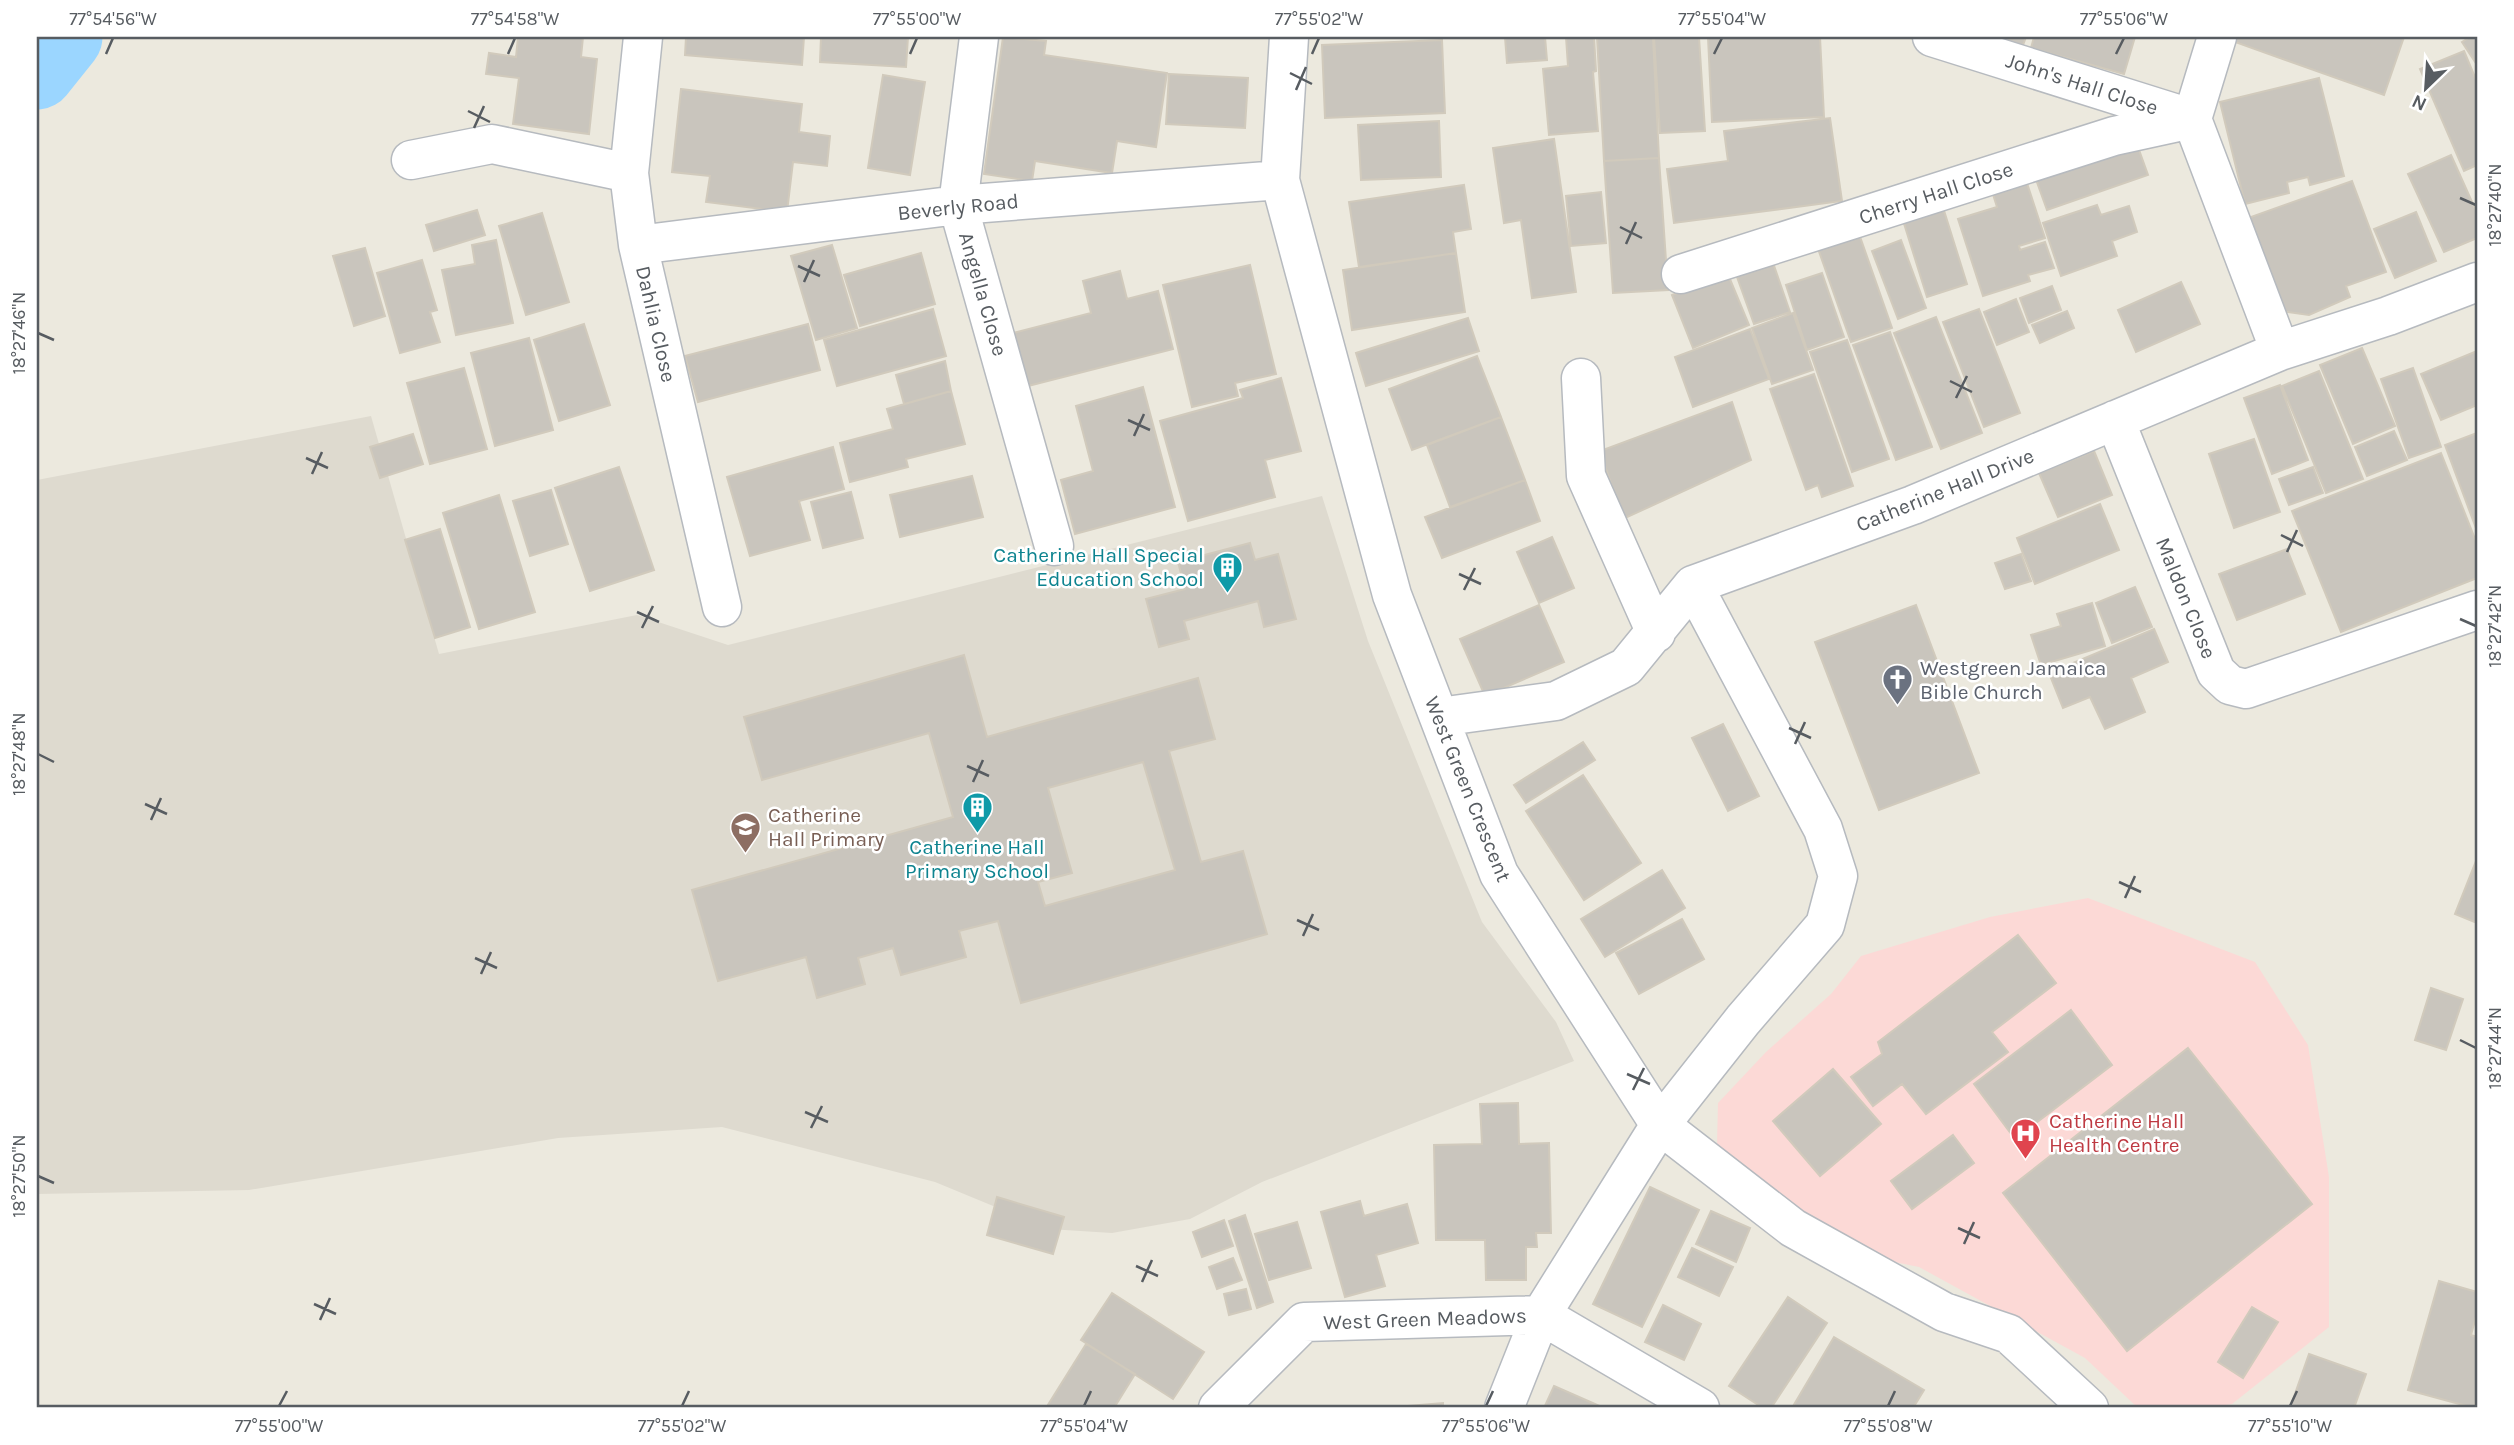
<svg xmlns="http://www.w3.org/2000/svg" width="2514" height="1445" font-family="Karla,sans-serif">
  <rect width="100%" height="100%" fill="#ece9de"/>
  <!-- education -->
  <path fill="#dedacf" d="M371,416L439,654L637,615L728,645L1322,496L1368,641L1482,922L1556,1022L1574,1061L1262,1182L1190,1219L1112,1233L1049,1229L935,1182L722,1127L558,1138L249,1190L37,1194V480Z"/>
  <!-- medical -->
  <path fill="#fcd9d6" d="M2088,898L2255,962L2308,1045L2329,1177V1327L2232,1404L2206,1408H2138L2085,1358L1919,1267L1831,1249L1740,1186L1717,1144L1718,1103L1766,1052L1831,994L1861,956L1990,917Z"/>
  <g fill="none" stroke-linecap="round" stroke-linejoin="round">
    <!-- river -->
    <path stroke="#9bd6ff" stroke-width="75" d="M37,72L65,37"/>
  </g>
  <!-- building -->
  <path fill="#c9c5bd" stroke="#d1cabc" stroke-width="2" fill-rule="evenodd" d="M518,37H583L581,57L597,59L589,134L513,124L519,78L486,74L489,53L516,57Z
    M686,37H804L802,65L685,55Z
    M821,37H908L906,67L820,62Z
    M1003,37L1046,41L1044,55L1167,73L1156,147L1117,141L1112,173L1035,161L1032,181L984,174Z
    M1505,37H1545L1547,60L1507,63Z
    M1566,37H1594L1596,71L1593,72L1598,131L1549,135L1543,69L1568,66Z
    M1597,37H1653L1659,158L1604,161Z
    M1654,37H1699L1705,131L1660,133Z
    M1708,37H1820L1824,117L1712,122Z
    M1995,37H2026L2023,45Z
    M2034,37H2135L2124,74L2031,48Z
    M2237,37H2404L2384,95L2235,42Z
    M2470,37H2477V65L2462,42Z
    M1442,40L1445,113L1325,118L1322,45Z
    M2464,51L2477,82V165L2464,171L2420,69Z
    M1169,74L1248,78L1245,128L1166,124Z
    M883,75L925,82L910,175L868,168Z
    M2319,78L2344,176L2310,185L2308,177L2287,182L2289,193L2245,204L2220,102Z
    M681,89L802,104L799,132L830,136L827,166L793,162L787,212L706,202L710,176L672,172Z
    M1830,118L1842,201L1674,223L1667,169L1728,161L1724,131Z
    M1439,121L1441,177L1361,180L1358,125Z
    M2134,136L2148,175L2047,210L2033,171Z
    M1554,139L1576,292L1532,298L1521,220L1504,223L1493,148Z
    M2451,155L2477,213V238L2444,252L2408,174Z
    M1659,158L1668,290L1613,293L1604,161Z
    M2024,174L2045,238L2019,246L2020,250L2045,242L2054,268L2028,275L2030,281L1983,296L1958,219L1997,207L1990,185Z
    M2352,181L2386,272L2346,286L2350,297L2309,315L2281,311L2248,218Z
    M1464,185L1471,229L1453,232L1456,253L1359,267L1349,202Z
    M1601,192L1606,243L1571,246L1566,196Z
    M1941,201L1967,284L1927,297L1901,214Z
    M2097,205L2101,215L2129,206L2137,232L2112,241L2117,256L2061,276L2043,223Z
    M477,210L485,235L434,251L426,225Z
    M2416,212L2436,261L2395,278L2374,229Z
    M542,213L569,302L526,315L499,226Z
    M1857,228L1892,328L1851,342L1816,243Z
    M496,240L513,323L456,335L442,270L475,264L472,245Z
    M1901,240L1926,308L1898,319L1872,251Z
    M832,245L857,328L816,340L791,256Z
    M365,248L385,316L354,326L333,256Z
    M921,253L935,304L860,326L844,275Z
    M1456,253L1465,312L1352,330L1343,270Z
    M1770,254L1790,312L1754,324L1733,266Z
    M422,260L437,310L430,312L440,342L400,353L377,273Z
    M1250,265L1276,374L1235,383L1238,396L1192,407L1163,285Z
    M1120,271L1127,299L1158,291L1173,349L1028,386L1013,333L1091,313L1083,281Z
    M1727,272L1749,325L1693,348L1672,295Z
    M1822,273L1844,337L1807,350L1786,285Z
    M2181,282L2200,324L2136,352L2118,310Z
    M2052,286L2061,310L2029,323L2020,298Z
    M2016,299L2029,332L1997,345L1984,312Z
    M933,309L946,356L837,386L824,340Z
    M1979,309L2020,413L1984,427L1943,322Z
    M2067,311L2074,328L2040,343L2032,325Z
    M1793,313L1813,370L1772,384L1752,328Z
    M1936,317L1982,433L1941,449L1894,333Z
    M1468,318L1479,351L1366,386L1356,353Z
    M584,324L610,405L559,421L534,340Z
    M808,324L820,370L698,402L685,356Z
    M1750,329L1769,379L1693,407L1675,357Z
    M1890,332L1932,447L1896,460L1853,345Z
    M529,338L553,430L495,446L471,353Z
    M1847,340L1889,459L1852,472L1810,352Z
    M2362,348L2395,426L2353,444L2320,365Z
    M2477,351V405L2441,420L2421,374Z
    M1477,356L1501,417L1412,450L1389,389Z
    M945,361L951,391L904,404L896,375Z
    M464,368L487,449L430,464L407,383Z
    M2413,368L2441,447L2409,458L2381,379Z
    M2319,371L2363,479L2326,493L2282,386Z
    M1814,374L1853,486L1822,497L1818,485L1806,490L1770,389Z
    M1281,378L1301,451L1265,460L1275,497L1188,521L1160,421L1243,398L1240,390Z
    M2280,385L2308,460L2272,474L2244,398Z
    M1143,387L1175,507L1075,534L1061,480L1093,471L1076,406Z
    M951,391L965,444L906,459L908,467L850,482L840,443L893,429L887,409Z
    M1732,402L1751,460L1623,519L1600,451Z
    M1501,417L1525,480L1450,507L1427,445Z
    M2394,431L2407,460L2367,476L2355,447Z
    M2477,433V531L2445,445Z
    M413,434L423,464L380,478L370,447Z
    M2254,439L2280,512L2234,528L2209,454Z
    M833,447L844,489L799,501L810,540L750,556L727,477Z
    M2094,451L2112,495L2058,517L2039,473Z
    M2441,453L2477,544V578L2341,632L2292,511Z
    M619,467L654,570L590,591L555,488Z
    M2313,467L2323,493L2289,505L2279,479Z
    M972,476L983,517L900,537L890,495Z
    M1525,480L1540,521L1442,558L1425,517Z
    M551,490L568,544L530,556L513,501Z
    M851,492L863,538L823,548L811,502Z
    M499,495L535,612L479,629L443,513Z
    M2100,504L2119,550L2035,584L2017,538Z
    M440,529L470,627L435,638L405,540Z
    M1552,537L1574,588L1539,603L1517,552Z
    M1250,543L1255,560L1278,554L1296,619L1264,627L1258,601L1184,621L1189,639L1159,647L1146,599L1185,589L1178,562Z
    M2287,549L2305,594L2237,620L2219,574Z
    M2021,554L2031,581L2005,589L1995,563Z
    M2135,587L2152,627L2112,643L2096,603Z
    M2092,603L2105,646L2041,665L2031,635L2061,626L2057,614Z
    M1539,605L1564,662L1485,696L1460,639Z
    M1916,605L1979,773L1879,810L1815,642Z
    M2154,629L2168,662L2131,678L2145,712L2105,729L2090,697L2063,708L2049,673Z
    M964,655L987,737L1198,678L1215,739L1169,751L1201,862L1243,851L1267,934L1021,1003L998,921L959,931L966,957L901,975L893,948L858,958L865,984L817,998L806,957L718,981L692,890L953,817L929,733L762,780L744,717ZM1143,762L1175,870L1045,906L1038,882L1072,873L1048,788Z
    M1723,724L1759,796L1728,811L1692,738Z
    M1583,742L1595,760L1526,803L1514,785Z
    M1583,775L1641,863L1584,900L1526,811Z
    M2476,861L2477,862V923L2455,914Z
    M1662,870L1685,908L1605,957L1581,919Z
    M1682,919L1704,959L1639,994L1616,953Z
    M2018,935L2056,983L1992,1032L2008,1052L1926,1114L1902,1084L1873,1106L1851,1077L1882,1054L1878,1042Z
    M2431,988L2463,999L2446,1050L2415,1040Z
    M2071,1010L2112,1065L2015,1139L1974,1084Z
    M2188,1048L2312,1204L2127,1351L2003,1193Z
    M1833,1069L1881,1124L1820,1176L1773,1121Z
    M1518,1103L1519,1144L1549,1143L1551,1233H1536L1537,1247H1526V1280H1486L1485,1240H1436L1434,1145L1482,1144L1480,1104Z
    M1953,1135L1974,1163L1912,1209L1891,1181Z
    M1650,1187L1699,1210L1642,1327L1593,1304Z
    M997,1197L1064,1217L1053,1254L987,1235Z
    M1360,1201L1364,1216L1407,1204L1418,1243L1376,1255L1385,1286L1345,1297L1321,1212Z
    M1711,1211L1750,1228L1736,1262L1696,1244Z
    M1245,1215L1273,1302L1257,1308L1229,1221Z
    M1224,1220L1233,1246L1202,1257L1193,1232Z
    M1297,1222L1311,1268L1269,1280L1255,1234Z
    M1692,1248L1733,1267L1719,1296L1678,1277Z
    M1233,1258L1242,1280L1217,1289L1209,1267Z
    M2439,1281L2477,1292V1313L2471,1335L2477,1337V1397L2474,1408L2408,1390Z
    M1246,1289L1251,1309L1229,1315L1224,1294Z
    M1112,1293L1204,1352L1173,1399L1081,1340Z
    M1788,1297L1827,1323L1771,1408H1763L1729,1386Z
    M1663,1305L1701,1324L1684,1360L1645,1342Z
    M2252,1307L2278,1322L2243,1378L2218,1362Z
    M1834,1337L1924,1390L1913,1408H1792Z
    M1086,1344L1135,1374L1114,1408H1046Z
    M2309,1354L2366,1374L2354,1408H2290Z
    M1554,1386L1604,1408H1544Z
    M1443,1403V1408H1396V1407Z"/>
  <g fill="none" stroke-linecap="round" stroke-linejoin="round">
    <defs>
      <path id="minor" d="M643,37L629,173L638,245L722,607
        M979,37L958,205L1054,546
        M1289,37L1280,180L1392,595L1499,874L1660,1125L1793,1228L1944,1312L2009,1334L2089,1408
        M1932,37L2190,118
        M2217,37L2192,119L2280,351
        M411,160L492,144L629,173
        M638,245L958,205L1280,180
        M1681,274L2114,136L2192,119
        M1581,378L1586,476L1656,633
        M2115,420L2216,672L2230,685L2246,689L2477,610
        M1693,585L1823,829L1838,876L1825,925L1743,1020L1660,1125L1541,1315L1700,1408
        M1439,717L1556,701L1626,667L1693,585L1913,505L2280,351L2388,316L2477,282
        M1218,1408L1304,1322L1541,1315L1504,1408"/>
    </defs>
    <!-- minor casing -->
    <use href="#minor" stroke="#b6babf" stroke-width="41"/>
    <!-- minor -->
    <use href="#minor" stroke="#fff" stroke-width="38"/>
  </g>
  <!-- ticks -->
  <path fill="none" stroke="#575c61" stroke-width="2.5" d="M106,54L113,38M508,54L515,38M910,54L917,38M1312,54L1319,38M1714,54L1722,38M2116,54L2124,38M1290,73L1312,84M1296,90L1306,67M468,111L490,122M474,128L484,106M2460,198L2476,205M1620,227L1642,238M1626,244L1636,222M798,266L820,276M804,282L814,260M38,333L54,340M1950,381L1972,392M1956,398L1967,376M1128,420L1150,430M1134,436L1144,414M306,458L328,468M312,474L322,452M2281,535L2303,546M2287,552L2297,530M1459,574L1481,584M1464,590L1475,568M637,612L659,622M2460,619L2476,626M642,628L653,606M1789,728L1811,738M1795,744L1805,722M38,754L54,762M967,766L989,776M973,782L983,760M145,804L167,814M151,820L161,798M2119,882L2141,892M2125,898L2135,876M1297,920L1319,930M1303,936L1313,914M475,958L497,968M481,974L491,952M2460,1040L2476,1048M1627,1074L1650,1084M1633,1090L1644,1068M805,1112L828,1122M811,1128L822,1106M38,1176L54,1183M1958,1228L1980,1238M1964,1244L1974,1222M1136,1266L1158,1276M1142,1282L1152,1260M314,1304L336,1314M320,1320L330,1298M279,1406L287,1391M682,1406L689,1391M1084,1406L1091,1391M1486,1406L1493,1391M1888,1406L1895,1391M2290,1406L2297,1391"/>
  <!-- icons -->
  <defs>
    <symbol id="building-pin" viewBox="-11 -11 22 30"><path d="M0 17L-7.5 6A9.5 9.5 0 1 1 7.5 6Z" fill="#0f9aa8" stroke="#fff"/><path d="M-4-6H4V6H1V3H-1V6H-4ZM-2.5-4.3h1.7v1.8h-1.7ZM.8-4.3h1.7v1.8H.8ZM-2.5-1h1.7V.8h-1.7ZM.8-1h1.7V.8H.8Z" fill="#fff"/></symbol>
    <symbol id="church-pin" viewBox="-11 -11 22 30"><path d="M0 17L-7.5 6A9.5 9.5 0 1 1 7.5 6Z" fill="#6b7280" stroke="#fff"/><path d="M-1.2-6h2.4v3.5h3.3v2.4h-3.3V6h-2.4V-.1h-3.3v-2.4h3.3Z" fill="#fff"/></symbol>
    <symbol id="school-pin" viewBox="-11 -11 22 30"><path d="M0 17L-7.5 6A9.5 9.5 0 1 1 7.5 6Z" fill="#8d6e63" stroke="#fff"/><path d="M0-5L7-2L0 1L-7-2ZM-4 1L0 2.5L4 1V4Q0 6-4 4Z" fill="#fff"/></symbol>
    <symbol id="hospital-pin" viewBox="-11 -11 22 30"><path d="M0 17L-7.5 6A9.5 9.5 0 1 1 7.5 6Z" fill="#e0444e" stroke="#fff"/><path d="M-5-5h3v3.5h4V-5h3V5h-3V1.5h-4V5h-3Z" fill="#fff"/></symbol>
  </defs>
  <g fill-rule="evenodd">
    <use href="#building-pin" x="1210" y="550" width="35" height="47"/>
    <use href="#church-pin" x="1880" y="662" width="35" height="47"/>
    <use href="#building-pin" x="960" y="790" width="35" height="47"/>
    <use href="#school-pin" x="728" y="810" width="35" height="47"/>
    <use href="#hospital-pin" x="2008" y="1116" width="35" height="47"/>
  </g>
  <g text-anchor="middle" stroke-width="5" stroke-linejoin="round" paint-order="stroke">
    <!-- street labels -->
    <g font-size="21" fill="#575c61" stroke="#fff">
      <text transform="translate(2082 84) rotate(18)" y="7">John's Hall Close</text>
      <text transform="translate(1936 193) rotate(-18)" y="7">Cherry Hall Close</text>
      <text transform="translate(958 207) rotate(-6)" y="7">Beverly Road</text>
      <text transform="translate(983 294) rotate(74)" y="7">Angella Close</text>
      <text transform="translate(656 324) rotate(77)" y="7">Dahlia Close</text>
      <text transform="translate(1945 490) rotate(-22)" y="7">Catherine Hall Drive</text>
      <text transform="translate(2186 598) rotate(68)" y="7">Maldon Close</text>
      <text transform="translate(1468 789) rotate(68)" y="7">West Green Crescent</text>
      <text transform="translate(1425 1319) rotate(-2)" y="7">West Green Meadows</text>
    </g>
    <!-- culture labels -->
    <g font-size="21" fill="#0d838f" stroke="#fff" text-anchor="end">
      <text x="1204" y="562">Catherine Hall Special<tspan x="1204" dy="24">Education School</tspan></text>
      <text x="977" y="854" text-anchor="middle">Catherine Hall<tspan x="977" dy="24">Primary School</tspan></text>
    </g>
    <!-- worship labels -->
    <g font-size="21" fill="#5b616d" stroke="#fff" text-anchor="start">
      <text x="1920" y="675">Westgreen Jamaica<tspan x="1920" dy="24">Bible Church</tspan></text>
    </g>
    <!-- education labels -->
    <g font-size="21" fill="#785e54" stroke="#fff" text-anchor="start">
      <text x="768" y="822">Catherine<tspan x="768" dy="24">Hall Primary</tspan></text>
    </g>
    <!-- health labels -->
    <g font-size="21" fill="#be3a42" stroke="#fff" text-anchor="start">
      <text x="2049" y="1128">Catherine Hall<tspan x="2049" dy="24">Health Centre</tspan></text>
    </g>
  </g>
  <!-- border -->
  <rect width="2514" height="1445" fill="none" stroke="#ffffff" stroke-width="77"/>
  <!-- north arrow -->
  <g transform="translate(2426 88) rotate(205)" stroke="#ffffff" stroke-width="5" paint-order="stroke">
  <path d="M0-5L12 26L0 18L-12 26Z" fill="#575c61"/>
  <text y="-10" font-size="19" font-weight="bold" text-anchor="middle" fill="#575c61">N</text>
  </g>
  <rect x="38" y="38" width="2438" height="1368" fill="none" stroke="#575c61" stroke-width="2.5"/>
  <g font-size="18" text-anchor="middle" fill="#575c61">
    <text x="113" y="25">77°54'56"W</text>
    <text x="515" y="25">77°54'58"W</text>
    <text x="917" y="25">77°55'00"W</text>
    <text x="1319" y="25">77°55'02"W</text>
    <text x="1722" y="25">77°55'04"W</text>
    <text x="2124" y="25">77°55'06"W</text>
    <text transform="translate(2495 205) rotate(-90)" y="6">18°27'40"N</text>
    <text transform="translate(19 333) rotate(-90)" y="6">18°27'46"N</text>
    <text transform="translate(2495 626) rotate(-90)" y="6">18°27'42"N</text>
    <text transform="translate(19 754) rotate(-90)" y="6">18°27'48"N</text>
    <text transform="translate(2495 1048) rotate(-90)" y="6">18°27'44"N</text>
    <text transform="translate(19 1176) rotate(-90)" y="6">18°27'50"N</text>
    <text x="279" y="1432">77°55'00"W</text>
    <text x="682" y="1432">77°55'02"W</text>
    <text x="1084" y="1432">77°55'04"W</text>
    <text x="1486" y="1432">77°55'06"W</text>
    <text x="1888" y="1432">77°55'08"W</text>
    <text x="2290" y="1432">77°55'10"W</text>
  </g>
</svg>
